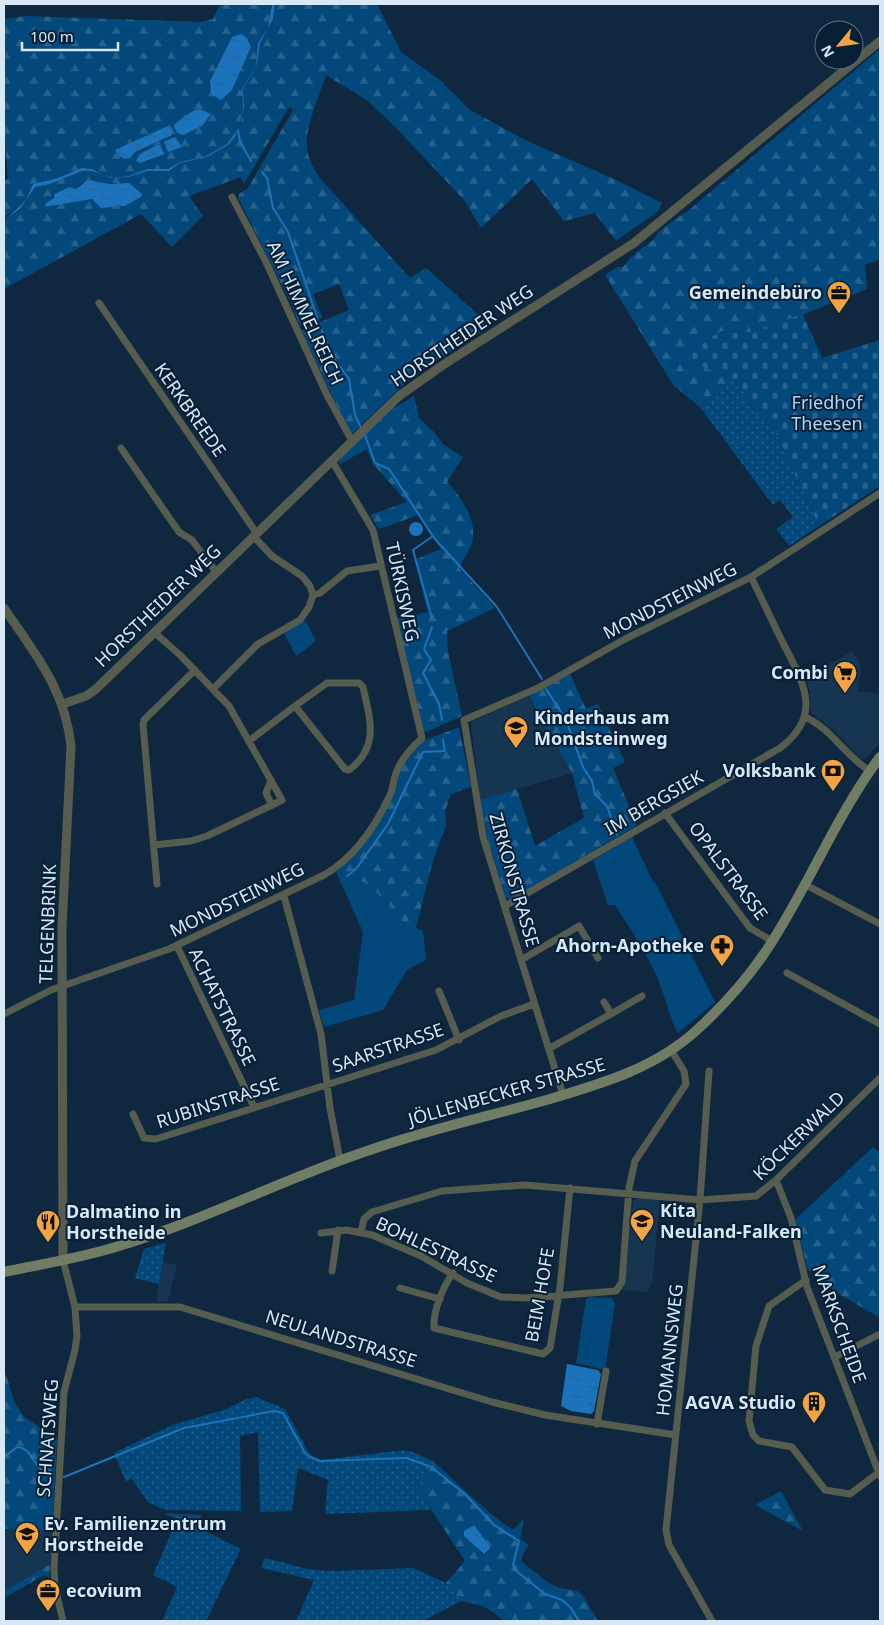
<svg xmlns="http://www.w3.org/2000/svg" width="884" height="1625" font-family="'Noto Sans',sans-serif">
  <defs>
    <pattern id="grass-dots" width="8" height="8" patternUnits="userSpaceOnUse" patternTransform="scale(1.25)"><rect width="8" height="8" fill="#03487a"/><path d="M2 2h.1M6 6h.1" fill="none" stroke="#27628e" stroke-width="1.8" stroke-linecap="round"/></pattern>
    <pattern id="forest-firs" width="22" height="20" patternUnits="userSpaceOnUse" patternTransform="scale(1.25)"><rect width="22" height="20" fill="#03487a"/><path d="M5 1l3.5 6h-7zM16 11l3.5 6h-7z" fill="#27628e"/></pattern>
    <pattern id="cemetery-stones" width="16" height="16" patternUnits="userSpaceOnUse" patternTransform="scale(1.25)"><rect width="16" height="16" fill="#03487a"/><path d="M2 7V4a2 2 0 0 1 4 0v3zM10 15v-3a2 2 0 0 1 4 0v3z" fill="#27628e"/></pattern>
    <pattern id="water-ripples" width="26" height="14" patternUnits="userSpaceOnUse" patternTransform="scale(1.25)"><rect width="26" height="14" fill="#1b74bb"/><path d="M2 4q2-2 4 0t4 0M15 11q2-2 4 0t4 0" fill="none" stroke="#2c5f88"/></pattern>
  </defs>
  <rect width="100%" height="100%" fill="#0f2840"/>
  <!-- built -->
  <path fill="#163551" d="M853,651L861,667L858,691L880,694V742L865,760L860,758L833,729L811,713L810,691L805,677Z
    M529,696L572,773L480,800L471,722Z
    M638,1198L660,1199L652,1284L646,1292L621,1290L625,1284L633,1201Z
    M162,1263L177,1264L168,1301L156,1302Z
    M5,1529L52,1531L50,1564L4,1591Z"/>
  <!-- grass -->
  <path fill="url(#grass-dots)" d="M731,378L745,393L755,413L774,429L819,526L789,546L776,529L793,517L780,500L773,505L700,407Z
    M166,1243L159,1284L135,1278L144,1249Z
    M256,1397L285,1409L309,1453L320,1460L404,1450L413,1452L434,1462L417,1488L431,1510L325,1514L328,1480L298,1468L292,1511L260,1512L258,1432L240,1436L241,1511L165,1510L148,1502L131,1478L126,1482L114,1453L172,1425L227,1409L246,1399Z
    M163,1513L201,1515L199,1528L241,1549L206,1621H162L177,1587L153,1575L177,1519Z
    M265,1558L308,1569L331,1571L413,1568L446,1583L461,1601L423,1621H296L314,1580L261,1568Z"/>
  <!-- forest -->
  <path fill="url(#forest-firs)" fill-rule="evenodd" d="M220,4H272L268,28L258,43L256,65L242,89L243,109L237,130L227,144L206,156L180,162L168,169H147L129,176L111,178L96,170L82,168L58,178L33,184L26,200L4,218V181L8,179L4,134V19L26,16L200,22L213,19ZM232,37L251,47L232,90L209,88L210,81ZM148,135H172L135,152L130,158L116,150ZM159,144L165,154L146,161L140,154Z
    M275,4H377L401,52L440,80L470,110L527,141L612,178L662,203L658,211L616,241L595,213L564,221L532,179L481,228L464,200L397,129L368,101L326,75C320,93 304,131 307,148C308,159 314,168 319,177L410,278L426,268L491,326L428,366L405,383L353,433H350L301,330L349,310L339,284L313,294L322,317L300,326L290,301L238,198L239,194L248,188L293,110L289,107L244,184L241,177L189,196L203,216L172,247L141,214L4,289V220L21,208L35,187L50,184L82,171H91L115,178L129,177L147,171H169L180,163L207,157L228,145L238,130L244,108L243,89L257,64L260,43L273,19ZM95,181L118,184L141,197L125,206L101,208L92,199L60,204L52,199L54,194L68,187L76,189L82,183Z
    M880,49V259L865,265L867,289L784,322L750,332L722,331L686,351L696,364L731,378L700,407L674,386L605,275L617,267H623C631,255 641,249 652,241C655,239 656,235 659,232C673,219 689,212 702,199Z
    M414,396L419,418L434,432L443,444L463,457L447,482C461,496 478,521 472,543C469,551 463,560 459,568L495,608L447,631L448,652L462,716L426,732L422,730L395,619L428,612C422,595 421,577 414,560L441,549L419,515L379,529L370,515L407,502L373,464L367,449L340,464L338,459L384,414Z
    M570,674L586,709L598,704L625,762L613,768L637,825L511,899L506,898L485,831L480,800L517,789L535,846L584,818L572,773L529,696Z
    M459,727L471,787L451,794L445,811L446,825L432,864L416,928L412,934C397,916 383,896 363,882C357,877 347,878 338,871L365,841L402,766L416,747L423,741Z
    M873,1147L880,1153V1318L836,1292L820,1275L808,1270L795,1220Z
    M4,1369L15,1403L23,1416L57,1439L52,1531L5,1529L4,1545Z
    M434,1462C447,1473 504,1529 514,1529L524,1519L520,1539L529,1545L522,1556V1562L549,1583L560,1588L577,1591L582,1594L598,1621H503C492,1608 478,1604 461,1601L446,1583L465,1561L417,1488ZM473,1525L491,1548L490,1551L482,1554L464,1531Z
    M781,1491L803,1531L755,1505Z
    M50,1564L49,1582L48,1577L44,1575L4,1598V1591Z"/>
  <!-- cemetery -->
  <path fill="url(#cemetery-stones)" d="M803,314L822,358L880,340V486L819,526L774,429L755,413L745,393L731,378L695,364L685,351L722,331L750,332Z"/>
  <!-- green -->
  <path fill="#03487a" d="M303,621L306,622L316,641L296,656L284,633Z
    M632,837L653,882H655L715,1002L678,1033C669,1016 666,1000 659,982C648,955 631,930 615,905H608L593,860Z
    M338,871C347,878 357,877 363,882C383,896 397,916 412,934L416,928L423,931L426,960L407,970L383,1010L324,1027L319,1010L354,1000L363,932L336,872Z
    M589,1297L612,1298L615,1303L605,1370L576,1363L586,1299Z"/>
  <!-- water -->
  <path fill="url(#water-ripples)" d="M272,4H275L273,19L260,43L257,64L243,89L244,108L235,137L228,145L207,157L180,163L169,171H147L129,177L115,178L91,171H82L50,184L35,187L21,208L4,220L26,200L33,184L58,178L82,168L92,169L111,178L129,176L147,169H168L180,162L206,156L227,144L237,130L243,109L242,89L256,65L258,43L268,28Z
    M241,34L247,38L251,47L232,90L221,100L211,94L210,81L232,37Z
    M200,109L211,114L202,126L183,135L177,133L174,126C178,120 194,109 200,109Z
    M170,125L172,135L135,152L130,158L125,159L119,156L115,150Z
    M175,137L182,147L168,152L164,142Z
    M159,144L165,154L140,163L136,161L140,154Z
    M88,180L111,184L129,183L142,194L141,197L125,206L101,208L92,199L45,207L46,203L54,198V194L69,187L76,189Z
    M409 529a7 7 0 1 1 14 0a7 7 0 1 1-14 0Z
    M567,1364L598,1370L601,1374L594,1411L591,1414L571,1411L561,1406Z
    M474,1525L491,1548L484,1554L464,1536V1531Z"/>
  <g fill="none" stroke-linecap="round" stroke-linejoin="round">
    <!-- stream -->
    <path stroke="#1b74bb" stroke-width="2" d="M238,130L240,142L251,161
      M262,172L267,178L273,208L288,232L318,320
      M319,324L332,356L349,379L355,415L361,428
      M365,435L375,463L389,469L434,538L497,607L542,679
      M432,618L413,550L433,536
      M432,627L424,649L431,660L423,673L439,704L442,720
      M546,689L566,720L583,767L592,781L595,794L607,806L617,835
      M347,876L356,869L388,824L423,752L445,751L443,740
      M4,1457L17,1447C34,1448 33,1470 50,1474
      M64,1477L184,1428L274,1411L283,1413L305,1453L310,1457L320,1461L407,1458L431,1467L465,1494L494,1525L519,1541L513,1565L515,1570L545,1594L562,1600L570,1607L579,1621"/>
    <!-- minor -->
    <path stroke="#565d4f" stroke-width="7" d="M232,197L266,262L327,395L352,441
      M99,303L257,534
      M121,448L179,532L192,540L216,572
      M313,595L320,593L347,571L380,566
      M154,632L181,656L229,706L282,800L272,805L266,793L271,780
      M327,683H359L363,687C370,719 380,747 349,770L345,769L295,706Z
      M213,689L258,644L300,620L309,607L313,595L310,586L302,576L272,556L254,537
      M805,717C832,729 845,756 870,771
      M249,741L295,706
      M665,813L750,928L772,941
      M154,845L191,841L207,836L272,805
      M157,884L143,724L144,720L195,670
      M804,884L880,924
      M284,896L321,1034L330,1108L340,1160
      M505,906L780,748C824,715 803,682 783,643C772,621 762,599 751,577
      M177,946L254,1107
      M521,960L579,926L598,958
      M787,973L880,1024
      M439,991L459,1040
      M604,1002L611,1014L642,996
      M4,1014L51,990L169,949L324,875C354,858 376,825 390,795C393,789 393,782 395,776C399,762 411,748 422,738L373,530L332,461
      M550,1048L611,1014
      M709,1071L700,1200L666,1530L669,1545L712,1621
      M563,1095L483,837L464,720L538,688L625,639L751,577L880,493
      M133,1114L144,1138L156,1139L436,1050L501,1016L534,1004
      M776,1180L791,1218L807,1287L880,1476
      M361,1232L364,1219L372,1212L442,1191L525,1185L700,1200L756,1196L776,1180L880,1078
      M321,1233L347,1230L372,1235L421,1256L467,1283L501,1297L527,1298L616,1291L622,1282L629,1188L635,1161L686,1084L684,1071L671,1050
      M63,1260L75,1307L77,1336L75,1350L64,1392L54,1568L55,1587L63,1621
      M332,1271L338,1230
      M453,1273C443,1287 433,1310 434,1328L543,1354L550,1348L560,1287L570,1188
      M806,1280L769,1306L756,1346L749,1421L753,1435L759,1441L792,1447L825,1490L850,1494L878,1473
      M400,1288L440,1299
      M75,1307H180L492,1402L545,1415L676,1435
      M835,1357L880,1334
      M597,1424L606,1371"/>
    <!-- tertiary -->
    <path stroke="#565d4f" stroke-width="9" d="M4,608C35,654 65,689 71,746L62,928L63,1260
      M63,704L86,696L96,689L399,396L443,365L634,243L880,41"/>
    <!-- secondary -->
    <path stroke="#717c65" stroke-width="10" d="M4,1272C42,1264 81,1258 119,1246C205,1220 285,1178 370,1150C429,1129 490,1116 550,1099C604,1083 658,1067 699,1028C724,1005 747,979 766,951C808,888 835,817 880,757"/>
  </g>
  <!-- icons -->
  <defs>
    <symbol id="office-pin" viewBox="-11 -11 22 30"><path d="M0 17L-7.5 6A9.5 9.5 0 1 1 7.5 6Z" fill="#f3a442" stroke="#051f35"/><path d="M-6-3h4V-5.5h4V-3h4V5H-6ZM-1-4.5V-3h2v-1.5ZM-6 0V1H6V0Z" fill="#111"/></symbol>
    <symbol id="supermarket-pin" viewBox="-11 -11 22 30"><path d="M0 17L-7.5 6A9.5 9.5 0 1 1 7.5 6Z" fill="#f3a442" stroke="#051f35"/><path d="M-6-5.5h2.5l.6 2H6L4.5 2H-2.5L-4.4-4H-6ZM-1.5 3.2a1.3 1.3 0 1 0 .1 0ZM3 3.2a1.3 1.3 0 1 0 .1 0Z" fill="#111"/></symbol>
    <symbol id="school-pin" viewBox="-11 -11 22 30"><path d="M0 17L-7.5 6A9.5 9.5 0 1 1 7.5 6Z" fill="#f3a442" stroke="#051f35"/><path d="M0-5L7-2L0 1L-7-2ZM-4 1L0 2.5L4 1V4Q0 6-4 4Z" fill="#111"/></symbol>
    <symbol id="bank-pin" viewBox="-11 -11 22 30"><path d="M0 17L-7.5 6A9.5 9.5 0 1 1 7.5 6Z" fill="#f3a442" stroke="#051f35"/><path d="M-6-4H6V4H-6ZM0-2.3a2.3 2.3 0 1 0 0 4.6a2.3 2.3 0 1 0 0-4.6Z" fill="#111"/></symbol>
    <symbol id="pharmacy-pin" viewBox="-11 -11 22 30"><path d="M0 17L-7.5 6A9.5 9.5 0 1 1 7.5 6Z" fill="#f3a442" stroke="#051f35"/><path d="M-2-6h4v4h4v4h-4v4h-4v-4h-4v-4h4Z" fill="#111"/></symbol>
    <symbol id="restaurant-pin" viewBox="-11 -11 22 30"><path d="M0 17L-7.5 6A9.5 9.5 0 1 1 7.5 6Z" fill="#f3a442" stroke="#051f35"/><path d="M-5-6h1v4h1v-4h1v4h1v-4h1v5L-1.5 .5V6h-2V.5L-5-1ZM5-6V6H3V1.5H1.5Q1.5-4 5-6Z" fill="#111"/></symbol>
    <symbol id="building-pin" viewBox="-11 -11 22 30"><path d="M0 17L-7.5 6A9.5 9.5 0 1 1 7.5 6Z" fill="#f3a442" stroke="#051f35"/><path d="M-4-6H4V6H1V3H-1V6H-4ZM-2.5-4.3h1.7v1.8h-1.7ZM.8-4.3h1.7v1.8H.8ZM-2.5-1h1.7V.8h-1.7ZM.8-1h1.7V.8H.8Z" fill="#111"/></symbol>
  </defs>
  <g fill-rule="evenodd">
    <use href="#office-pin" x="825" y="279" width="28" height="38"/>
    <use href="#supermarket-pin" x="831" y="659" width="28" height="38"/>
    <use href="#school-pin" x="502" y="714" width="28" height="38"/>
    <use href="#bank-pin" x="819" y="757" width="28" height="38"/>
    <use href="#pharmacy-pin" x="708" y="932" width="28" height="38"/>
    <use href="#school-pin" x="628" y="1207" width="28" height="38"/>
    <use href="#restaurant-pin" x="34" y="1208" width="28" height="38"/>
    <use href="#building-pin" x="800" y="1389" width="28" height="38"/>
    <use href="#school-pin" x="13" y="1520" width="28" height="38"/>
    <use href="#office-pin" x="34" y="1577" width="28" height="38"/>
  </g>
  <g text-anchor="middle" stroke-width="4" stroke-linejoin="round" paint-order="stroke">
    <!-- poi labels -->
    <g font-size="18" font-weight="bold" fill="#d8e8f7" stroke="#051f35" text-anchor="end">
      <text x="822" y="299">Gemeindebüro</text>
      <text x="828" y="679">Combi</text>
      <text x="534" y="724" text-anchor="start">Kinderhaus am<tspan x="534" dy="21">Mondsteinweg</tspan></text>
      <text x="816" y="777">Volksbank</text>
      <text x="704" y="952">Ahorn-Apotheke</text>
      <text x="660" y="1217" text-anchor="start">Kita<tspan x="660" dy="21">Neuland-Falken</tspan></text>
      <text x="66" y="1218" text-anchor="start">Dalmatino in<tspan x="66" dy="21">Horstheide</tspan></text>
      <text x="796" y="1409">AGVA Studio</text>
      <text x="44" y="1530" text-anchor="start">Ev. Familienzentrum<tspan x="44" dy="21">Horstheide</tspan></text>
      <text x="66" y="1597" text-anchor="start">ecovium</text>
    </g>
    <!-- street labels -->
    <g font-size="18" fill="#d8e8f7" stroke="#051f35">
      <text transform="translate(305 313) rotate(65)" y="6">AM HIMMELREICH</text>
      <text transform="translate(462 336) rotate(-34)" y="6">HORSTHEIDER WEG</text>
      <text transform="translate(190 410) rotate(55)" y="6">KERKBREEDE</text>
      <text transform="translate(402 592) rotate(78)" y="6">TÜRKISWEG</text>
      <text transform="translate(670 601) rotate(-27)" y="6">MONDSTEINWEG</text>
      <text transform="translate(158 606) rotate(-44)" y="6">HORSTHEIDER WEG</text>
      <text transform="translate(654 803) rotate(-30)" y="6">IM BERGSIEK</text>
      <text transform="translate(728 871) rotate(53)" y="6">OPALSTRASSE</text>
      <text transform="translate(514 880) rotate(74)" y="6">ZIRKONSTRASSE</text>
      <text transform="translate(237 900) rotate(-26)" y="6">MONDSTEINWEG</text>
      <text transform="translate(48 924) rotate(-88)" y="6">TELGENBRINK</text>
      <text transform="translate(222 1007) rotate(64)" y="6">ACHATSTRASSE</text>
      <text transform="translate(388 1048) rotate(-19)" y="6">SAARSTRASSE</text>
      <text transform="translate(507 1092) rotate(-16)" y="6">JÖLLENBECKER STRASSE</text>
      <text transform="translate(218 1103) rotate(-18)" y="6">RUBINSTRASSE</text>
      <text transform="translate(799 1136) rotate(-44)" y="6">KÖCKERWALD</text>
      <text transform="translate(436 1250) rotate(25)" y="6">BOHLESTRASSE</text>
      <text transform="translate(540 1295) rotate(-80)" y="6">BEIM HOFE</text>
      <text transform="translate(839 1324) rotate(70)" y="6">MARKSCHEIDE</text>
      <text transform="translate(341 1339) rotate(17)" y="6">NEULANDSTRASSE</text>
      <text transform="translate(670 1350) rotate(-84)" y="6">HOMANNSWEG</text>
      <text transform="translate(48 1438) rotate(-86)" y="6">SCHNATSWEG</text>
    </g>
    <!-- park labels -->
    <g font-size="18" fill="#b0d6fc" stroke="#051f35">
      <text x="827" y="409">Friedhof<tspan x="827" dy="21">Theesen</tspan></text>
    </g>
  </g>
  <!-- border -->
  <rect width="884" height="1625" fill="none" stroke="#d8e8f7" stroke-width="10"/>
  <!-- north arrow -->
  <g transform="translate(839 45) rotate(241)"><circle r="24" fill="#051f35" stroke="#596f83"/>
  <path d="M0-4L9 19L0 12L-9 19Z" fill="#f3a442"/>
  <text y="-8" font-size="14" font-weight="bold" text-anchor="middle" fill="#d8e8f7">N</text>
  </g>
  <!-- scale -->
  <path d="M22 42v8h96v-8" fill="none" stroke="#d8e8f7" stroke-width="2.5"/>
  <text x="30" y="42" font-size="15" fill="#d8e8f7" stroke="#051f35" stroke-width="4" paint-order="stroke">100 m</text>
</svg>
